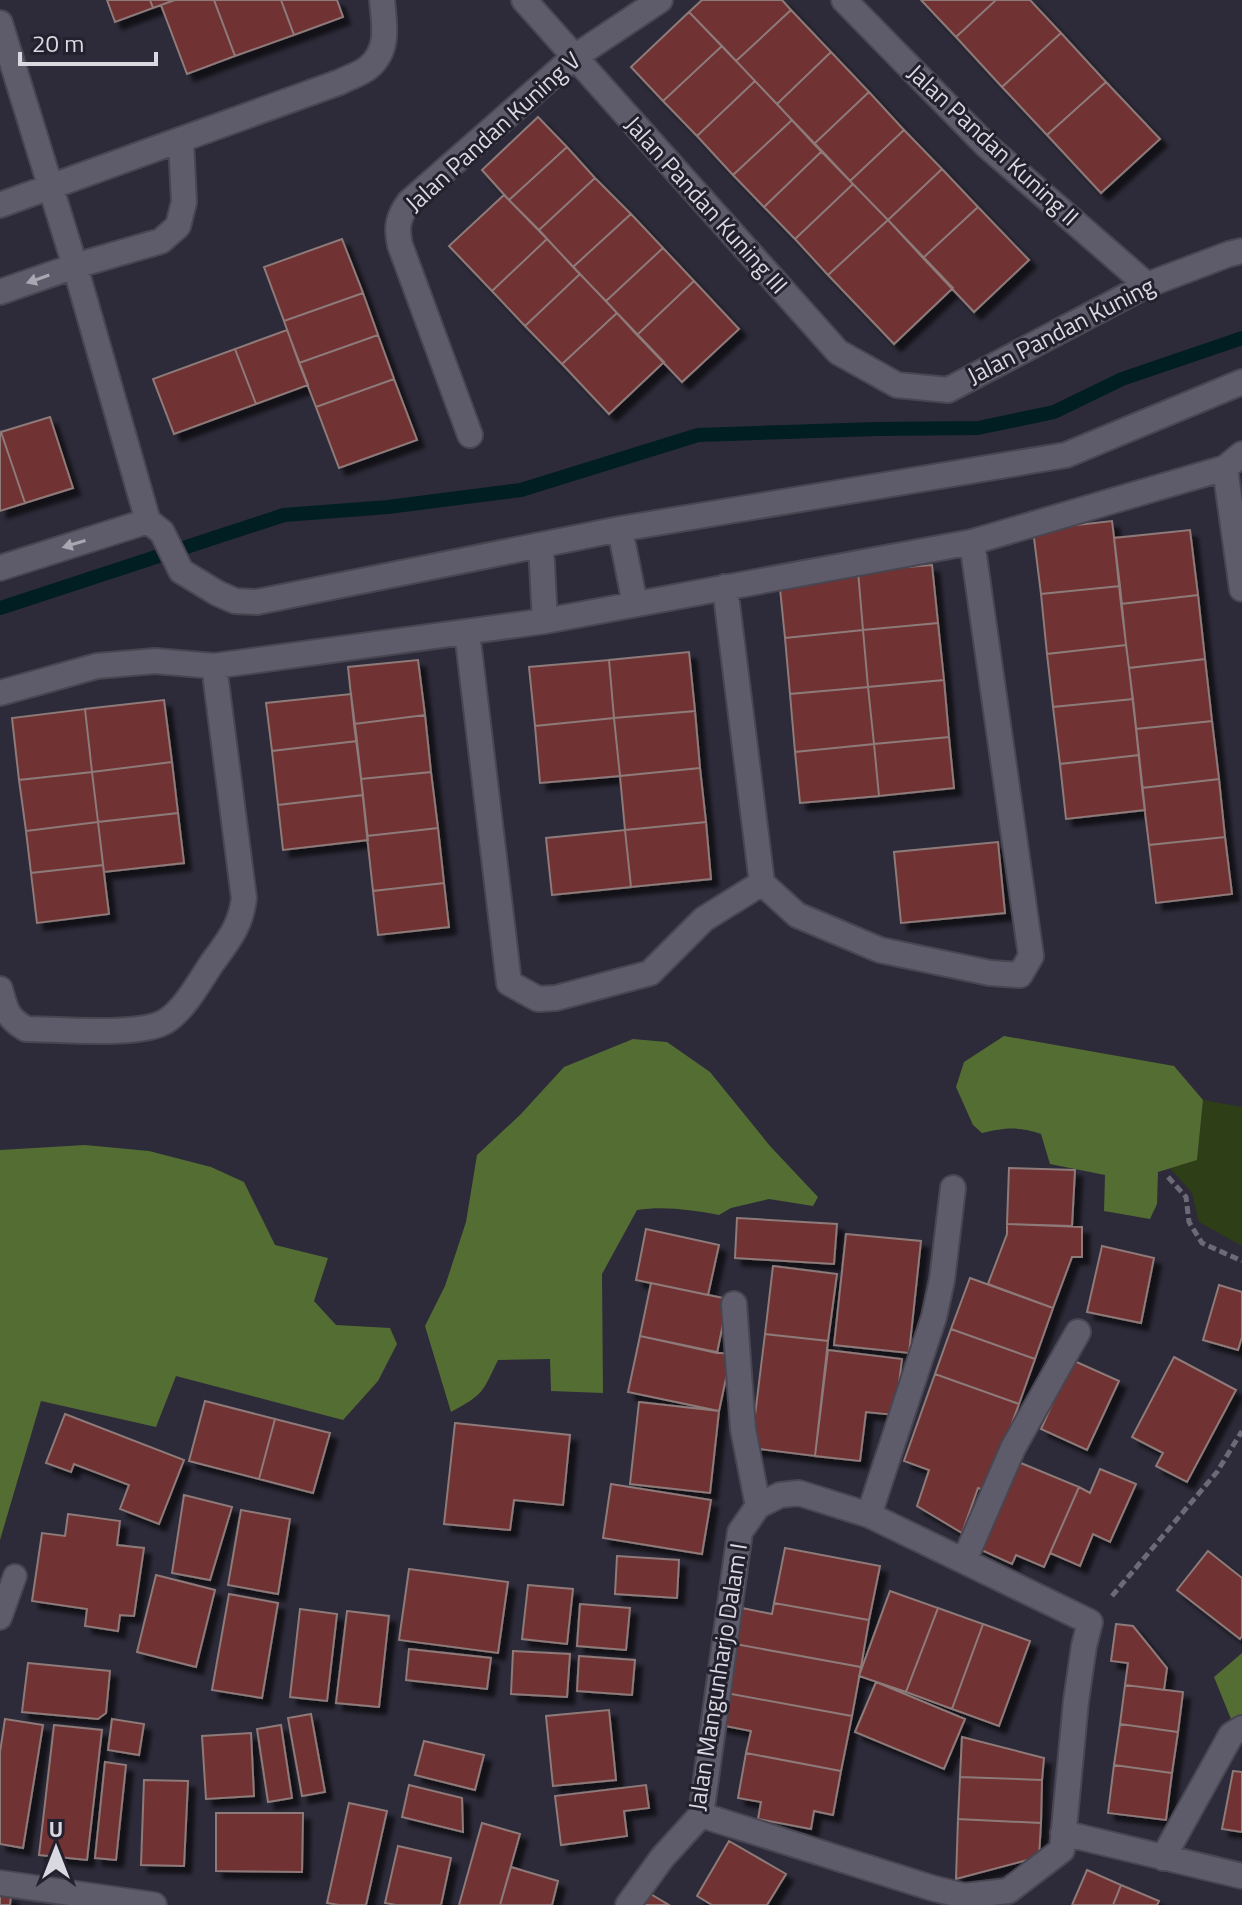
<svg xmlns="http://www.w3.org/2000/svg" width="1242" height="1905" font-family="'Titillium Web',sans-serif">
  <defs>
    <filter id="shadow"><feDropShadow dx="7" dy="7" stdDeviation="2" flood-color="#0009"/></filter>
  </defs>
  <rect width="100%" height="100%" fill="#2d2b39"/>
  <!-- green -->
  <path fill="#2e3e17" d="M1203,1100L1242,1107V1246L1199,1222L1192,1193L1170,1168L1197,1160Z"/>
  <!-- forest -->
  <path fill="#546d33" d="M1004,1036L1174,1066L1203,1100L1197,1160L1158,1172L1157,1204L1150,1219L1104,1211L1105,1175L1050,1164L1041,1134C1018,1126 1005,1128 982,1133L973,1125L956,1087L964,1062Z
    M633,1039L667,1042L710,1072L770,1146L818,1197L813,1206L769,1199L731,1208L719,1215C691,1210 665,1206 637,1210L602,1274L603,1393L551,1391L550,1359L498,1360C482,1393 484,1394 451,1412L425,1326L445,1286L466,1222L477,1155L520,1115L564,1067Z
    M85,1145L149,1151L211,1167L244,1182L275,1245L328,1258L314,1301L336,1325L390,1328L397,1344L378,1381L343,1420L176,1376L156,1427L41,1401L0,1540V1150Z
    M1242,1653V1716L1231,1719L1214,1677Z"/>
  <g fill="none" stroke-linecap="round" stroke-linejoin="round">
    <!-- stream -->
    <path stroke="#011e22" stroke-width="14" d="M0,608L284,515L388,507L521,490L698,435L877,429L978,428L1054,412L1122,379L1242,338"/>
  </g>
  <!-- building -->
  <path fill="#703133" stroke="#8d7a79" stroke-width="2" filter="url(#shadow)" d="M107,0H150L153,8L115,22Z
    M150,0H175L153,8Z
    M175,0H214L235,56L187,74L161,5Z
    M214,0H281L294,35L235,56Z
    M281,0H337L343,17L294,35Z
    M702,0H782L791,10L736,61L689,12Z
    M921,0H996L956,37Z
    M996,0H1030L1061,33L1002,87L956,37Z
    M791,10L831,52L777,104L736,61Z
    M689,12L722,46L663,101L631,67Z
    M1061,33L1106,82L1047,135L1002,87Z
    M722,46L755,81L697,136L663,101Z
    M831,52L869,92L814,144L777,104Z
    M755,81L792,120L733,175L697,136Z
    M1106,82L1160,139L1101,193L1047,135Z
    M869,92L904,130L850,181L814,144Z
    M538,117L567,147L509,200L482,170Z
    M792,120L822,151L764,207L733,175Z
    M904,130L942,169L888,220L850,181Z
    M567,147L595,178L539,230L509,200Z
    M822,151L853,184L795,239L764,207Z
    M942,169L978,207L923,258L888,220Z
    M595,178L631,214L573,267L539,230Z
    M853,184L888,220L828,275L795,239Z
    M504,195L547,239L492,291L449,246Z
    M978,207L1029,260L974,312L923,258Z
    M631,214L663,248L606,301L573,267Z
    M888,220L953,288L894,344L828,275Z
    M342,239L363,293L284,321L264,267Z
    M547,239L580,274L525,326L492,291Z
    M663,248L694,281L637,335L606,301Z
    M580,274L617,313L562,364L525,326Z
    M694,281L739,329L682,382L637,335Z
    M363,293L378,335L299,363L284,321Z
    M617,313L664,362L609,414L562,364Z
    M287,330L308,385L256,404L235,349Z
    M378,335L394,379L316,407L299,363Z
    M235,349L256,404L174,434L153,379Z
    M394,379L417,440L339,468L316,407Z
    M50,417L73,488L25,503L1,432Z
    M1,432L25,503L0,511V433Z
    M1112,521L1120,586L1041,594L1033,530Z
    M1190,530L1198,595L1121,604L1114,538Z
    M932,565L938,623L863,630L858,571Z
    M858,571L863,630L785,638L779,579Z
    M1120,586L1126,645L1047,654L1041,594Z
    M1198,595L1205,659L1129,668L1121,604Z
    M938,623L944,680L868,687L863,630Z
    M863,630L868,687L790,694L785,638Z
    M1126,645L1133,699L1053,707L1047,654Z
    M689,652L695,711L614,718L609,660Z
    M1205,659L1212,721L1136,729L1129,668Z
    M418,660L425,715L354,724L348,667Z
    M609,660L614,718L535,726L529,667Z
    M944,680L949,737L874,744L868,687Z
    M868,687L874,744L795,752L790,694Z
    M351,694L357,741L272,751L266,703Z
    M1133,699L1139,755L1060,764L1053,707Z
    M164,700L172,762L92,772L85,709Z
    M85,709L92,772L19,780L12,718Z
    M695,711L700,768L620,776L614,718Z
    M425,715L431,772L361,779L354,724Z
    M614,718L620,776L540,783L535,726Z
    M1212,721L1219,779L1142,788L1136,729Z
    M949,737L954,788L879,796L874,744Z
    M357,741L363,795L278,805L272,751Z
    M874,744L879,796L800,803L795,752Z
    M1139,755L1145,810L1066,819L1060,764Z
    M172,762L178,813L98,822L92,772Z
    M700,768L706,822L625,830L620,776Z
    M92,772L98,822L26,831L19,780Z
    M431,772L438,828L367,836L361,779Z
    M1219,779L1225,837L1149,845L1142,788Z
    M363,795L368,840L283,850L278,805Z
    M178,813L184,863L104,872L98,822Z
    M98,822L103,865L31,873L26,831Z
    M706,822L711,879L631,887L625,830Z
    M438,828L444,883L373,891L367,836Z
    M625,830L631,887L552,895L546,838Z
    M1225,837L1232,894L1156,903L1149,845Z
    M998,842L1005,913L901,923L894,852Z
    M103,865L109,914L37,923L31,873Z
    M444,883L449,927L378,935L373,891Z
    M1009,1168L1075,1170L1072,1226L1007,1224Z
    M737,1218L837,1224L834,1264L735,1258Z
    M1007,1224L1082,1227V1257H1072L1053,1308L988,1284L1007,1234Z
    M646,1229L719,1245L708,1295L636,1280Z
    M846,1234L921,1241L909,1353L834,1345Z
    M1102,1246L1154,1258L1141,1323L1087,1312Z
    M773,1266L837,1274L828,1341L765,1334Z
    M970,1278L1053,1308L1035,1359L951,1329Z
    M651,1283L728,1299L717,1353L640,1336Z
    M1219,1285L1242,1292V1337L1238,1350L1203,1340Z
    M951,1329L1035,1359L1019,1404L935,1374Z
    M765,1334L828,1341L815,1456L751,1448Z
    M640,1336L731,1355L719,1411L628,1392Z
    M828,1350L902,1359L895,1415L866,1412L860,1461L815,1456Z
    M1174,1357L1236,1390L1187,1482L1156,1466L1163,1453L1132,1437Z
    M1072,1360L1119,1381L1087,1450L1041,1429Z
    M935,1374L1019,1404L987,1491L978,1488L962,1533L917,1506L929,1470L904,1461Z
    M205,1401L275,1419L259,1479L189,1461Z
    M639,1402L719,1411L710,1493L630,1484Z
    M65,1414L184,1460L159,1524L120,1509L129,1485L74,1464L71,1472L46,1463Z
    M275,1419L330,1433L313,1493L259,1479Z
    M455,1423L570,1435L563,1505L514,1500L510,1530L444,1524Z
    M1016,1461L1079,1487L1044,1567L1016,1555L1012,1564L977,1548Z
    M1100,1469L1136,1484L1110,1542L1093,1534L1080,1566L1050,1553L1079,1487L1090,1493Z
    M611,1484L711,1500L702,1554L603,1538Z
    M184,1495L232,1507L210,1580L172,1573Z
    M241,1510L290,1519L278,1594L228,1585Z
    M68,1514L120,1521L117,1545L144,1548L134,1616L120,1615L118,1631L85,1626L87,1609L32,1601L42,1533L65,1536Z
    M785,1548L880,1566L869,1620L774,1603Z
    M1208,1551L1242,1578V1636L1240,1639L1177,1590Z
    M617,1556L679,1560L677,1598L615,1594Z
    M409,1569L508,1582L498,1653L399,1640Z
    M156,1575L215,1590L196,1667L137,1652Z
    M528,1585L573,1589L567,1644L522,1639Z
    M890,1591L938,1608L906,1692L859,1676Z
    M229,1594L278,1603L262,1698L212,1690Z
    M774,1603L869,1620L861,1667L735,1644L742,1608L772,1614Z
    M580,1604L630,1608L626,1650L577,1646Z
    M938,1608L983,1624L952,1709L906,1692Z
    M300,1609L337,1614L327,1701L290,1697Z
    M347,1611L389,1616L379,1707L336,1703Z
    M983,1624L1030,1641L999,1726L952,1709Z
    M1116,1624L1133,1626L1167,1668L1164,1690L1125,1685L1128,1663L1111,1661Z
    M735,1644L861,1667L852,1716L726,1693Z
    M409,1649L491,1658L487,1689L406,1680Z
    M513,1651L570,1654L567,1697L511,1694Z
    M579,1656L635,1660L632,1695L577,1691Z
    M28,1663L110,1671L106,1713L98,1719L22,1712Z
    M876,1682L965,1719L944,1769L855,1732Z
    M1125,1685L1183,1692L1178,1732L1120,1724Z
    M726,1693L852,1716L841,1771L746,1753L751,1731L720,1725Z
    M609,1710L616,1780L553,1786L546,1716Z
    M311,1714L325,1792L302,1796L288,1718Z
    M5,1719L43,1725L23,1848L0,1844V1752Z
    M112,1719L144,1724L139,1755L108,1750Z
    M1120,1724L1178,1732L1172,1773L1114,1765Z
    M54,1725L102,1730L87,1860L39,1855Z
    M281,1725L292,1798L268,1802L257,1729Z
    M251,1733L254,1796L206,1799L202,1736Z
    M962,1737L1044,1758L1042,1780L960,1777Z
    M424,1741L484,1755L475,1790L415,1775Z
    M746,1753L841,1771L833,1815L814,1811L811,1829L758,1819L761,1802L738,1798Z
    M105,1762L126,1765L116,1860L95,1858Z
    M1114,1765L1172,1773L1166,1820L1108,1813Z
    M1233,1771L1242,1772V1832L1222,1829Z
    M960,1777L1042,1780L1041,1823L958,1819Z
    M144,1780L188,1781L184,1866L141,1865Z
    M409,1785L462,1798L463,1832L402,1817Z
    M646,1785L649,1808L624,1811L627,1836L561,1845L555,1796Z
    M349,1803L387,1811L366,1905H339L327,1903Z
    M216,1813H303L302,1872L216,1871Z
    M958,1819L1041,1823L1039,1857L956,1879Z
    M482,1823L520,1834L500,1905H459Z
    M729,1841L786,1874L767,1905H712L697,1896Z
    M398,1846L451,1858L441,1905H396L385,1903Z
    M511,1867L558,1881L552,1905H500Z
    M1087,1870L1121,1885L1113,1905H1072Z
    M1121,1885L1159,1901L1157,1905H1113Z
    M649,1893L669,1905H641Z
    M0,1895L11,1896L10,1905H0Z"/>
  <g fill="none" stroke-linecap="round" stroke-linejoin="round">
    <defs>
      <path id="lane" d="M0,1618L15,1576"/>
      <path id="street" d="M524,0L838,352L897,385L948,390L1147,285L1229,254L1242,251
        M844,0L987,146L1147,285
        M0,23L75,266L148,521L162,532L181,571L217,593L235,601L257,602L620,529L1066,455L1242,382
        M0,205L340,82C349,77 361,74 369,67C390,49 384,24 382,0
        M0,292L75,266L161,241L178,226L184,202L181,141
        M470,435L400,245C396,227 398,217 409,202L573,58L660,0
        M1225,468L1242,589
        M620,529L635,604
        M541,546L545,621
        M0,568L148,521
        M467,632L509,983L538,999L556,998L650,973L704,919L762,883L725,587
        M0,693L97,666L155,661L214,666L545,621L972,542L1225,468L1242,454
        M762,883L797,915L880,950L990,973L1020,975L1031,956L972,542
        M0,989C6,1010 6,1017 26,1029C56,1029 142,1037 166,1021C184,1010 200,981 212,963C228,941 241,926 244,898L214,666
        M734,1304L743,1429L758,1506
        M869,1515L934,1317L942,1280L953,1188
        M964,1561L1013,1448L1078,1332
        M1063,1833L1242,1876
        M1163,1858L1231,1735L1242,1728
        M0,1883L154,1905
        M628,1905L662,1858L701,1815L740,1532L758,1506L780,1495L799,1493L869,1515L1090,1622L1084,1646L1076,1701L1062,1850L1008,1891L964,1896L932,1888L701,1815"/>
    </defs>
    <!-- lane casing -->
    <use href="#lane" stroke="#494652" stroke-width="26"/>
    <!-- street casing -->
    <use href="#street" stroke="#494652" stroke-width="28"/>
    <!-- path -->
    <path stroke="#6b6a76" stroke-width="5" stroke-dasharray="8 4" stroke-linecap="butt" d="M1168,1177L1186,1197L1189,1222L1202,1243L1242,1261
      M1112,1596L1217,1472L1242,1431"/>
    <!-- lane -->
    <use href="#lane" stroke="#5e5c6b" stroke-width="22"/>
    <!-- street -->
    <use href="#street" stroke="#5e5c6b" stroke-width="24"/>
  </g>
  <!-- one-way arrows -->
  <defs><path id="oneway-solid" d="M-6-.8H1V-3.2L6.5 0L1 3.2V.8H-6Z" transform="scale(2)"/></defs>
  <g fill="#a8a7b2">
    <use href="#oneway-solid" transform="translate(38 279) rotate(161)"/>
    <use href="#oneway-solid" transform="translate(74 544) rotate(163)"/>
  </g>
  <g text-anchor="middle" stroke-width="6" stroke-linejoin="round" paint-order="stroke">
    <!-- street labels -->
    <g font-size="24" fill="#dad9e1" stroke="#24212e">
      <text transform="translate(493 132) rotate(-42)" y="8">Jalan Pandan Kuning V</text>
      <text transform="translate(993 145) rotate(43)" y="8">Jalan Pandan Kuning II</text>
      <text transform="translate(706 205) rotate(48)" y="8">Jalan Pandan Kuning III</text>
      <text transform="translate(1061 331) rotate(-27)" y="8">Jalan Pandan Kuning</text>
      <text transform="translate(718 1677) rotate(-81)" y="8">Jalan Mangunharjo Dalam I</text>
    </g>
  </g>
  <!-- north arrow -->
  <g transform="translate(56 1849)" stroke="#24212e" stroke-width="6" paint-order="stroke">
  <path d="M0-6L14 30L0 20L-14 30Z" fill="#dad9e1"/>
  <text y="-12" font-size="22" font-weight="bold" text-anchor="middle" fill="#dad9e1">U</text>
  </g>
  <!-- scale -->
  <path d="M20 52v12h136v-12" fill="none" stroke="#dad9e1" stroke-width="4"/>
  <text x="32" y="52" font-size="24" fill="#dad9e1" stroke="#24212e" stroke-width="6" paint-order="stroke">20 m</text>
</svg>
